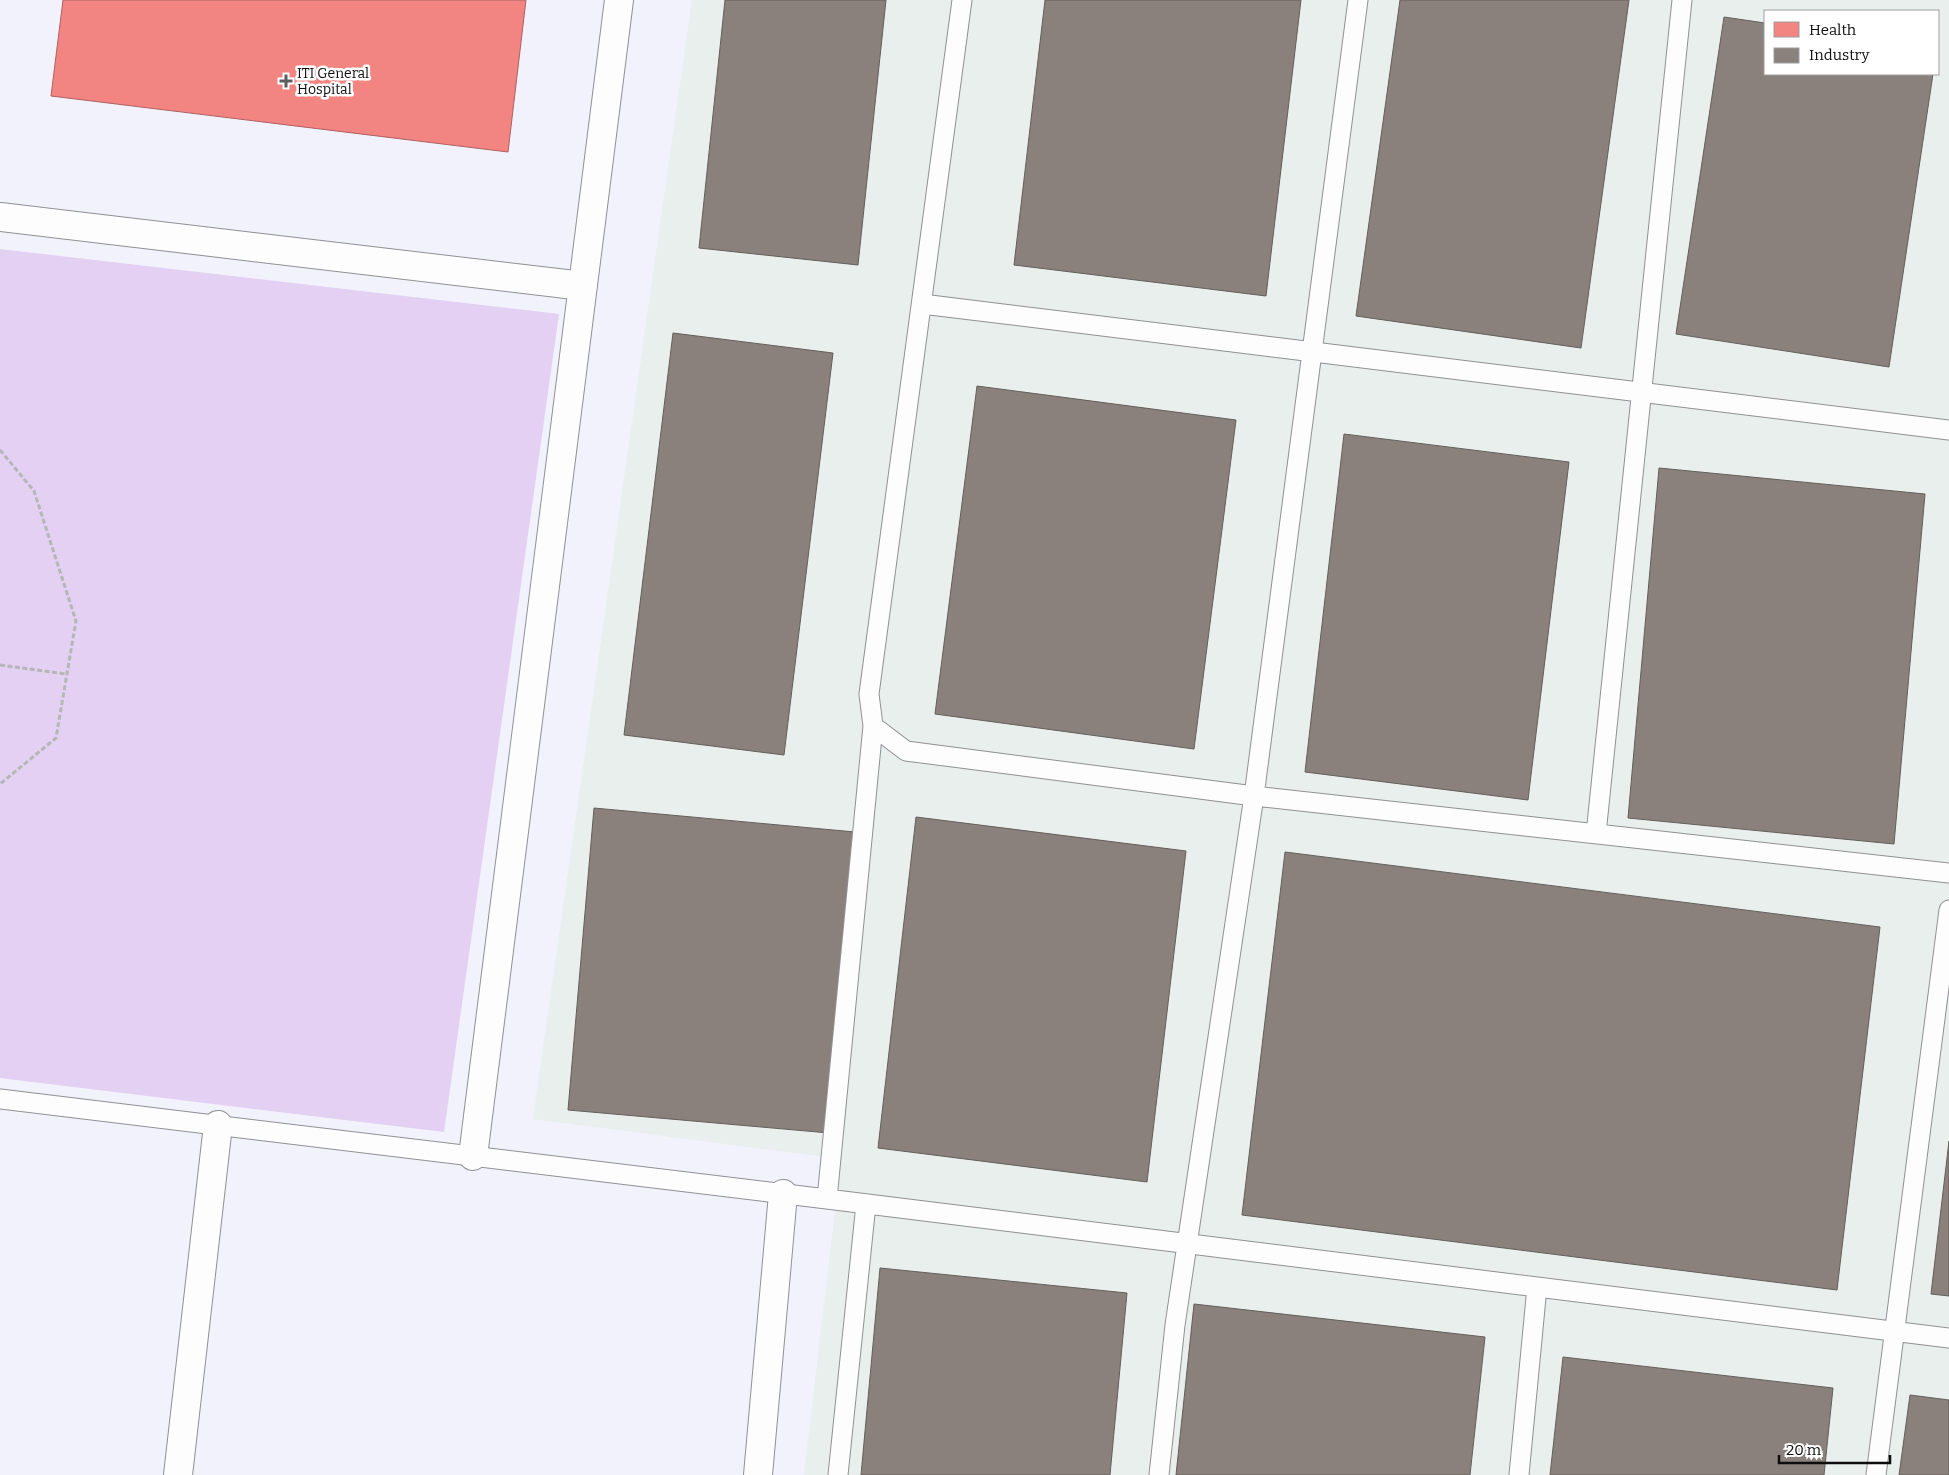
<svg xmlns="http://www.w3.org/2000/svg" width="1949" height="1475" font-family="Bitter,serif">
  <rect width="100%" height="100%" fill="#f1f2fb"/>
  <!-- industrial -->
  <path fill="#e8efed" fill-rule="evenodd" d="M692,0H1949V1475H804L841,1159L533,1119ZM1765,11H1938V74H1765Z"/>
  <!-- green -->
  <path fill="#e3d0f2" d="M0,249L559,314L444,1132L0,1078Z"/>
  <!-- health -->
  <path fill="#f28482" stroke="#ad605f" d="M63,0H526L508,152L51,96Z"/>
  <!-- industry -->
  <path fill="#8a817c" stroke="#645e5b" d="M725,0H886L858,265L699,248Z
    M1045,0H1301L1266,296L1014,265Z
    M1400,0H1629L1581,348L1356,316Z
    M1724,17L1765,23V74H1933L1889,367L1676,334Z
    M673,333L833,353L784,755L624,735Z
    M977,386L1236,420L1194,749L935,714Z
    M1344,434L1569,462L1528,800L1305,772Z
    M1659,468L1925,494L1894,844L1628,818Z
    M594,808L855,832L829,1133L568,1110Z
    M916,817L1186,851L1147,1182L878,1148Z
    M1285,852L1880,927L1837,1290L1242,1215Z
    M1949,1141V1296L1931,1294Z
    M880,1268L1127,1293L1110,1475H861Z
    M1194,1304L1485,1337L1470,1475H1176Z
    M1563,1357L1833,1388L1824,1475H1550Z
    M1910,1395L1949,1400V1475H1899Z"/>
  <g fill="none" stroke-linecap="round" stroke-linejoin="round">
    <defs>
      <path id="service" d="M962,0L869,694L873,726L906,751L1254,796L1949,873
        M922,304L1949,430
        M1596,834L1682,0
        M0,1099L827,1199L1949,1338
        M827,1199L873,726
        M838,1475L866,1204
        M1159,1475L1175,1325L1254,796L1358,0
        M1519,1475L1537,1287
        M1876,1475L1949,910"/>
      <path id="minor" d="M0,217L583,286
        M473,1156L619,0
        M178,1475L218,1125
        M758,1475L783,1194"/>
    </defs>
    <!-- service casing -->
    <use href="#service" stroke="#909094" stroke-width="21"/>
    <!-- minor casing -->
    <use href="#minor" stroke="#909094" stroke-width="30"/>
    <!-- path -->
    <path stroke="#b6b6b8" stroke-width="3" stroke-dasharray="5 2.5" stroke-linecap="butt" d="M0,450L34,491L76,621L56,738L0,784
      M0,665L67,674"/>
    <!-- service -->
    <use href="#service" stroke="#fdfdfe" stroke-width="19"/>
    <!-- minor -->
    <use href="#minor" stroke="#fdfdfe" stroke-width="28"/>
  </g>
  <!-- markers -->
  <path fill="#5d5d60" stroke="#fff" stroke-width="2" d="M283.5 73.5h5v5h5v5h-5v5h-5v-5h-5v-5h5z"/>
  <g text-anchor="middle" stroke-width="5" stroke-linejoin="round" paint-order="stroke">
    <!-- poi labels -->
    <g font-size="14" fill="#0d0d0d" stroke="#fff" text-anchor="start">
      <text x="297" y="78">ITI General<tspan x="297" dy="16">Hospital</tspan></text>
    </g>
  </g>
  <!-- legend -->
  <rect x="1764" y="10" width="175" height="65" fill="#ffffff" stroke="#9e9e9e"/>
  <rect x="1774" y="22" width="25" height="15" fill="#f28482" stroke="#9e9e9e"/>
  <text x="1809" y="35" font-size="15" fill="#0d0d0d">Health</text>
  <rect x="1774" y="48" width="25" height="15" fill="#8a817c" stroke="#9e9e9e"/>
  <text x="1809" y="60" font-size="15" fill="#0d0d0d">Industry</text>
  <!-- scale -->
  <path d="M1779 1455v8h111v-8" fill="none" stroke="#0d0d0d" stroke-width="2.5"/>
  <text x="1786" y="1455" font-size="15" fill="#0d0d0d" stroke="#ffffff" stroke-width="4" paint-order="stroke">20 m</text>
</svg>
